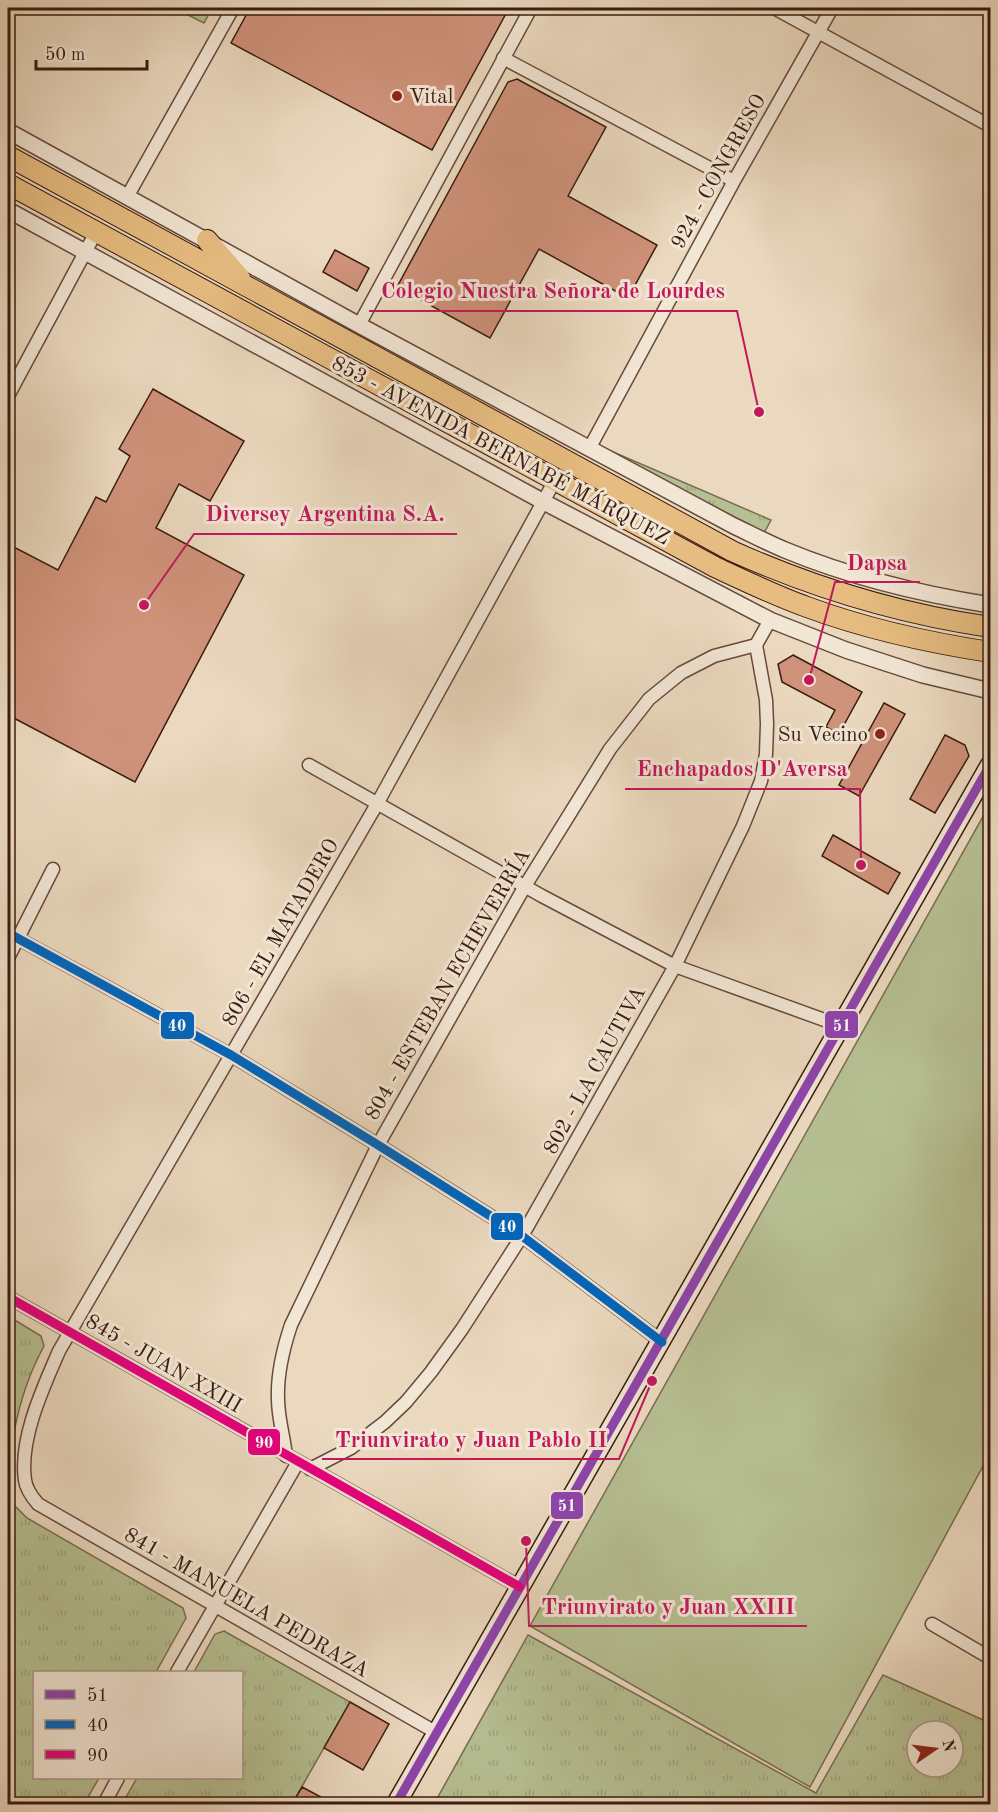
<svg xmlns="http://www.w3.org/2000/svg" width="998" height="1812" font-family="'Old Standard TT',serif">
  <defs>
    <pattern id="grass-tufts" width="24" height="20" patternUnits="userSpaceOnUse" patternTransform="scale(1.5)"><rect width="24" height="20" fill="#b6bf92"/><path d="M3 7l-1-3M5 7V3M7 7l1-3M15 17l-1-3M17 17v-4M19 17l1-3" fill="none" stroke="#9da47d"/></pattern>
  </defs>
  <rect width="100%" height="100%" fill="#ebd9bf"/>
  <filter id="stains"><feTurbulence type="fractalNoise" baseFrequency=".00333" numOctaves="4"/><feColorMatrix values="0 0 0 0 .2 0 0 0 0 .09 0 0 0 0 .02 0 0 0 .5 -.17"/></filter>
  <radialGradient id="worn" r=".72"><stop offset=".6" stop-color="#630" stop-opacity="0"/><stop offset="1" stop-color="#630" stop-opacity=".3"/></radialGradient>
  <!-- grass -->
  <path fill="url(#grass-tufts)" stroke="#786d50" stroke-width="1.5" fill-rule="evenodd" d="M597,445L771,520L763,535Z
    M8,1316L41,1336L44,1346C22,1386 14,1425 8,1470Z
    M8,1488L14,1505L27,1518L183,1608L186,1618L156,1672H34V1778H99L84,1804H8Z
    M224,1631L350,1702L292,1804H122L137,1778H242V1672H194L215,1634Z
    M528,1635L816,1793L883,1675L990,1723V1804H434ZM917,1731H953V1767H917Z"/>
  <!-- garden -->
  <path fill="#b6bf92" stroke="#786d50" stroke-width="1.5" d="M174,8H212L204,23Z
    M990,804V1453L810,1787L530,1626Z"/>
  <!-- building -->
  <path fill="#cf927a" stroke="#3b1b0f" stroke-width="1.5" d="M250,8H509L432,150L231,43Z
    M517,79L606,127L568,196L657,245L628,298L539,249L490,338L397,287L508,82Z
    M335,250L369,268L357,291L323,272Z
    M153,389L244,441L210,501L179,484L156,528L244,575L135,782L8,715V544L58,570L96,497L106,502L130,456L119,449Z
    M793,655L862,692L839,734L826,727L835,710L782,682L778,664Z
    M884,703L905,714L859,796L839,785Z
    M945,735L965,745L969,756L935,813L910,799Z
    M833,835L900,873L888,894L822,856Z
    M350,1702L389,1724L363,1770L324,1748Z
    M302,1787L334,1804H292Z"/>
  <g fill="none" stroke-linecap="round" stroke-linejoin="round">
    <defs>
      <path id="minor" d="M774,8L990,126
        M503,58L734,181
        M127,197L233,8
        M359,325L531,8
        M8,396L96,232
        M589,449L734,181L832,8
        M309,765L542,896L675,966L841,1026
        M8,933L231,1055L378,1145L522,1236L662,1342
        M8,958L53,869
        M8,1297L520,1587
        M286,1456C284,1437 278,1418 278,1399C277,1374 283,1349 291,1325L378,1145L525,886L610,749L649,699L681,673L714,656L756,645
        M310,1469L351,1448L385,1422L406,1402L431,1372L462,1329L522,1236L675,966L743,826L761,781L766,754L767,724L766,700L756,645L770,620
        M932,1624L990,1658
        M177,1672L298,1462
        M437,1733L38,1504C32,1497 26,1489 25,1480C19,1439 43,1388 59,1351L377,804L554,482
        M104,1804L118,1778"/>
      <path id="tertiary" d="M8,131L359,325L734,526C751,534 768,543 785,550C850,577 921,594 990,605
        M8,210L542,501L770,620L846,650L923,675L990,691"/>
      <path id="secondary" d="M396,1804L990,765"/>
      <path id="primary" d="M8,156L732,551C814,588 901,614 990,627
        M8,184L715,567C745,581 776,596 807,607C864,628 931,643 990,652
        M207,240L240,278"/>
    </defs>
    <!-- minor casing -->
    <use href="#minor" stroke="#674a3b" stroke-width="15"/>
    <!-- tertiary casing -->
    <use href="#tertiary" stroke="#674a3b" stroke-width="18"/>
    <!-- secondary casing -->
    <use href="#secondary" stroke="#3b1b0f" stroke-width="21"/>
    <!-- primary casing -->
    <use href="#primary" stroke="#3b1b0f" stroke-width="22"/>
    <!-- minor -->
    <use href="#minor" stroke="#f2e6d5" stroke-width="12"/>
    <!-- tertiary -->
    <use href="#tertiary" stroke="#f2e6d5" stroke-width="15"/>
    <!-- secondary -->
    <use href="#secondary" stroke="#f2e6d5" stroke-width="18"/>
    <!-- primary -->
    <use href="#primary" stroke="#e6bc80" stroke-width="20"/>
    <defs>
      <path id="bus-1" d="M396,1804L990,765"/>
      <path id="bus-2" d="M8,933L231,1055L378,1145L522,1236L662,1342"/>
      <path id="bus-3" d="M8,1297L520,1587"/>
    </defs>
    <!-- bus-1 casing -->
    <use href="#bus-1" stroke="#f2e6d5" stroke-width="14"/>
    <!-- bus-2 casing -->
    <use href="#bus-2" stroke="#f2e6d5" stroke-width="14"/>
    <!-- bus-3 casing -->
    <use href="#bus-3" stroke="#f2e6d5" stroke-width="14"/>
    <!-- bus-1 -->
    <use href="#bus-1" stroke="#8e44ad" stroke-width="9"/>
    <!-- bus-2 -->
    <use href="#bus-2" stroke="#0065bd" stroke-width="9"/>
    <!-- bus-3 -->
    <use href="#bus-3" stroke="#e5007d" stroke-width="9"/>
  </g>
  <!-- markers -->
  <g fill="#8f2418" stroke="#f2e6d5" stroke-width="2">
    <circle cx="397" cy="96" r="6"/>
    <circle cx="880" cy="734" r="6"/>
  </g>
  <g text-anchor="middle" stroke-width="6" stroke-linejoin="round" paint-order="stroke">
    <!-- poi labels -->
    <g font-size="21" fill="#3b1b0f" stroke="#f2e6d5" text-anchor="start">
      <text x="409" y="103">Vital</text>
      <text x="868" y="741" text-anchor="end">Su Vecino</text>
    </g>
    <!-- street labels -->
    <g font-size="21" fill="#3b1b0f" stroke="#f2e6d5">
      <text transform="translate(718 171) rotate(-61)" y="7">924 - CONGRESO</text>
      <text transform="translate(501 450) rotate(28)" y="7">853 - AVENIDA BERNABÉ MÁRQUEZ</text>
      <text transform="translate(280 932) rotate(-60)" y="7">806 - EL MATADERO</text>
      <text transform="translate(447 984) rotate(-60)" y="7">804 - ESTEBAN ECHEVERRÍA</text>
      <text transform="translate(594 1070) rotate(-61)" y="7">802 - LA CAUTIVA</text>
      <text transform="translate(164 1363) rotate(30)" y="7">845 - JUAN XXIII</text>
      <text transform="translate(247 1602) rotate(30)" y="7">841 - MANUELA PEDRAZA</text>
    </g>
  </g>
  <!-- callouts -->
  <path fill="none" stroke="#c2185b" stroke-width="2" d="M759 412L737 311H369M144 605L194 534H457M809 680L835 582H920M861 865L860 789H625M652 1381L619 1459H322M526 1541L529 1626H807"/>
  <g fill="#c2185b" stroke="#f2e6d5" stroke-width="2">
    <circle cx="759" cy="412" r="6"/>
    <circle cx="144" cy="605" r="6"/>
    <circle cx="809" cy="680" r="6"/>
    <circle cx="861" cy="865" r="6"/>
    <circle cx="652" cy="1381" r="6"/>
    <circle cx="526" cy="1541" r="6"/>
  </g>
  <g font-size="22" text-anchor="middle" font-weight="bold" fill="#c2185b" stroke="#f2e6d5" stroke-width="6" stroke-linejoin="round" paint-order="stroke">
    <text x="553" y="298">Colegio Nuestra Señora de Lourdes</text>
    <text x="325" y="521">Diversey Argentina S.A.</text>
    <text x="877" y="570">Dapsa</text>
    <text x="742" y="776">Enchapados D'Aversa</text>
    <text x="471" y="1447">Triunvirato y Juan Pablo II</text>
    <text x="668" y="1614">Triunvirato y Juan XXIII</text>
  </g>
  <g stroke="#f2e6d5" stroke-width="2">
    <rect x="824" y="1010" width="35" height="29" rx="6" fill="#8e44ad"/>
    <rect x="160" y="1011" width="35" height="29" rx="6" fill="#0065bd"/>
    <rect x="490" y="1212" width="34" height="29" rx="6" fill="#0065bd"/>
    <rect x="247" y="1428" width="34" height="28" rx="6" fill="#e5007d"/>
    <rect x="550" y="1491" width="34" height="29" rx="6" fill="#8e44ad"/>
  </g>
  <g font-size="16" text-anchor="middle" font-weight="bold" fill="#fff">
    <text x="842" y="1031">51</text>
    <text x="177" y="1031">40</text>
    <text x="507" y="1232">40</text>
    <text x="264" y="1448">90</text>
    <text x="567" y="1511">51</text>
  </g>
  <!-- margin -->
  <rect width="998" height="1812" fill="none" stroke="#ebd9bf" stroke-width="30"/>
  <rect x="9" y="9" width="980" height="1794" fill="none" stroke="#3b1b0f" stroke-width="3"/>
  <rect x="15" y="15" width="968" height="1782" fill="none" stroke="#3b1b0f" stroke-width="1.5"/>
  <!-- legend -->
  <rect x="33" y="1671" width="210" height="108" fill="#f2e6d5" stroke="#a99586" stroke-width="1.5"/>
  <rect x="45" y="1690" width="30" height="9" fill="#8e44ad" stroke="#a99586" stroke-width="1.5"/>
  <text x="87" y="1701" font-size="18" fill="#3b1b0f">51</text>
  <rect x="45" y="1720" width="30" height="9" fill="#0065bd" stroke="#a99586" stroke-width="1.5"/>
  <text x="87" y="1731" font-size="18" fill="#3b1b0f">40</text>
  <rect x="45" y="1750" width="30" height="9" fill="#e5007d" stroke="#a99586" stroke-width="1.5"/>
  <text x="87" y="1761" font-size="18" fill="#3b1b0f">90</text>
  <!-- north arrow -->
  <g transform="translate(935 1749) rotate(76)"><circle r="28" fill="#f2e6d5" stroke="#a99586" stroke-width="1.5"/>
  <path d="M0-4.5L10 22L0 15L-10 22Z" fill="#8f2418"/>
  <text y="-9" font-size="16" font-weight="bold" text-anchor="middle" fill="#3b1b0f">N</text>
  </g>
  <!-- scale -->
  <path d="M36 60v9h111v-9" fill="none" stroke="#3b1b0f" stroke-width="3"/>
  <text x="45" y="60" font-size="18" fill="#3b1b0f" stroke="#f2e6d5" stroke-width="4.5" paint-order="stroke">50 m</text>
  <rect width="100%" height="100%" filter="url(#stains)"/>
  <rect width="100%" height="100%" fill="url(#worn)"/>
</svg>
